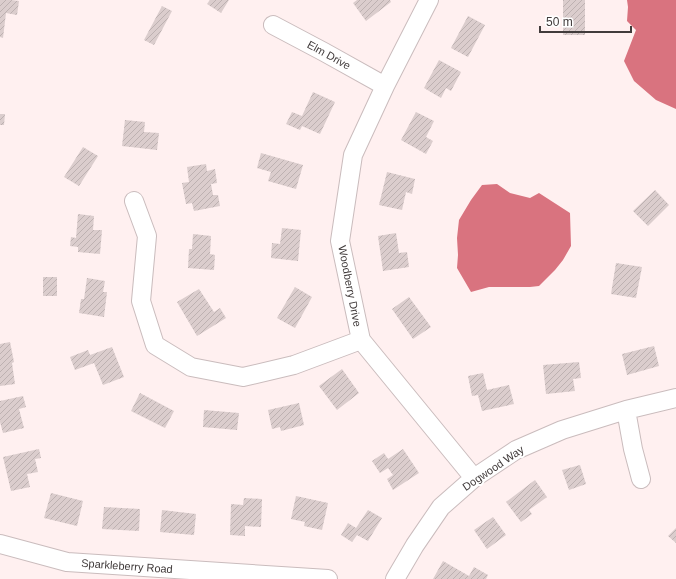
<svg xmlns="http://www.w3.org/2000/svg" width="676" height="579" font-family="Arial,sans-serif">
  <defs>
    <pattern id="building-hatch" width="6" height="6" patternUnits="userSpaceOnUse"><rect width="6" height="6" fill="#dbcdcd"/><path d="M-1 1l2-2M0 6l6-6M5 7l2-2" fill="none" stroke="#bdb1b1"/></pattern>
  </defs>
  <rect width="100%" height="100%" fill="#fff0f0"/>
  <!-- water -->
  <path fill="#d9737f" d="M627,0H676V109L656,100L634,81L624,61L636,30L627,21L628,7Z
    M497,184L510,193L530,198L539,193L570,213L571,246L563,260L555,270L539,286L530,287H489L471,292L457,268L458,255L457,238L459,220L471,200L482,185Z"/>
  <!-- building -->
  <path fill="url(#building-hatch)" d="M0,0H11L19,1L17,15L6,13L3,38L0,37Z
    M210,0H229L221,13L207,4Z
    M357,0H390L391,2L366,21L353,3Z
    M563,0H585V35H563Z
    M162,6L172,11L154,45L144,40Z
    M468,16L485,25L468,57L451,48Z
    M439,60L461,72L451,91L446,88L441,98L424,88Z
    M313,92L335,102L320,134L302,126L300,130L286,124L292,112L302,116Z
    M416,112L434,121L426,137L433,141L426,154L401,140Z
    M0,114H5L4,125H0Z
    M125,120L145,122L144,132L159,133L157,150L122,146Z
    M83,147L98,156L79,186L64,177Z
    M261,153L303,165L296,189L268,181L271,172L257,168Z
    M206,164L207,171L215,169L217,183L211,184L213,195H218L220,206L194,211L192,203L186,204L182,183L189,182L187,167Z
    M387,172L415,179L412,194L406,192L402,210L379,205Z
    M655,190L669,205L648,226L633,211Z
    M78,214L94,216L93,230H102L100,254L78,252V247L70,246L71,237L76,238Z
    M282,228L301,230L298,261L271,258L272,243L280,244Z
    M396,233L399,253L407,252L409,267L383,271L378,236Z
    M193,234L211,236L210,254L215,255L214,270L188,268L189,249H192Z
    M616,263L642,267L636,298L611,294Z
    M43,277H57V296H43Z
    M87,278L105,281L103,292H107L104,317L79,313L81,299H84Z
    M295,287L312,297L295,328L277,318Z
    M199,289L214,312L220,308L226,318L197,336L177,302Z
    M409,297L431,327L413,339L392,309Z
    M10,342L14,362L12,363L15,384L0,386V344Z
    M654,346L659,366L627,375L622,354Z
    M112,347L124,377L103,385L94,363L75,370L70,357L88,350L90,355Z
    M579,362L581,378L573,379L575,391L546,394L543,365Z
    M342,369L359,393L337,410L319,386Z
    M483,373L487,390L509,385L514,404L482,411L478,395L472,396L468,376Z
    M140,393L174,411L165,428L131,411Z
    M23,396L26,407L19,409L24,428L3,433L0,422V401Z
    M299,403L304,425L281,431L280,427L272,429L268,410Z
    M204,410L239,413L237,430L203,427Z
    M39,449L41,458L35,459L38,472L27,474L30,487L11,491L3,457Z
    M403,449L419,473L393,490L387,479L393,475L388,468L380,473L372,461L384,453L388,459Z
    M580,465L586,484L569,490L562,470Z
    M535,480L547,497L529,510L532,514L521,522L506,502Z
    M51,493L83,501L77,526L44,518Z
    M296,496L328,503L322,530L304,526L305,522L291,519Z
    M244,498L262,499L261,527L245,526V536L230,535L231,504L243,505Z
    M104,507L140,509L139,531L102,529Z
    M162,510L196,514L194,535L160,532Z
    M368,510L382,518L368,541L357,535L352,542L341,535L348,523L356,528Z
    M493,517L506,535L487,549L474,530Z
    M676,528V543L668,536Z
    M443,561L469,576L474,567L488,575L486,579H433Z"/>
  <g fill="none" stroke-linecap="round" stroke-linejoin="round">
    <defs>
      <path id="minor" d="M429,0L385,86L353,155L340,241L361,340L474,478
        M273,25L324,52L385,86
        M134,201L147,236L141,301L155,345L191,367L243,377L294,365L361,340
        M626,410L633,449L641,479
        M0,544L67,562L328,579
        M395,579L415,545L441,507L474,478L516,450L562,430L626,410L676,398"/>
    </defs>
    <!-- minor casing -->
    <use href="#minor" stroke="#cabcbd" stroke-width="20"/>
    <!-- minor -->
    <use href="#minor" stroke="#fff" stroke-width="18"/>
  </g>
  <g text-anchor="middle" stroke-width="4" stroke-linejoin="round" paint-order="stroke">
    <!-- street labels -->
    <g font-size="11" fill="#413b3b" stroke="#fff">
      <text transform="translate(329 55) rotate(29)" y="4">Elm Drive</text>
      <text transform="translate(350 286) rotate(79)" y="4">Woodberry Drive</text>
      <text transform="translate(493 468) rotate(-34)" y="4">Dogwood Way</text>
      <text transform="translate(127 566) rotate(4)" y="4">Sparkleberry Road</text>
    </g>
  </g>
  <!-- scale -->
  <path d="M540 26v6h91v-6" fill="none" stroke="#413b3b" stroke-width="2"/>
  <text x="546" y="26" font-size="12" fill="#413b3b" stroke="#ffffff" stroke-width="3" paint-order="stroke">50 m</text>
</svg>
